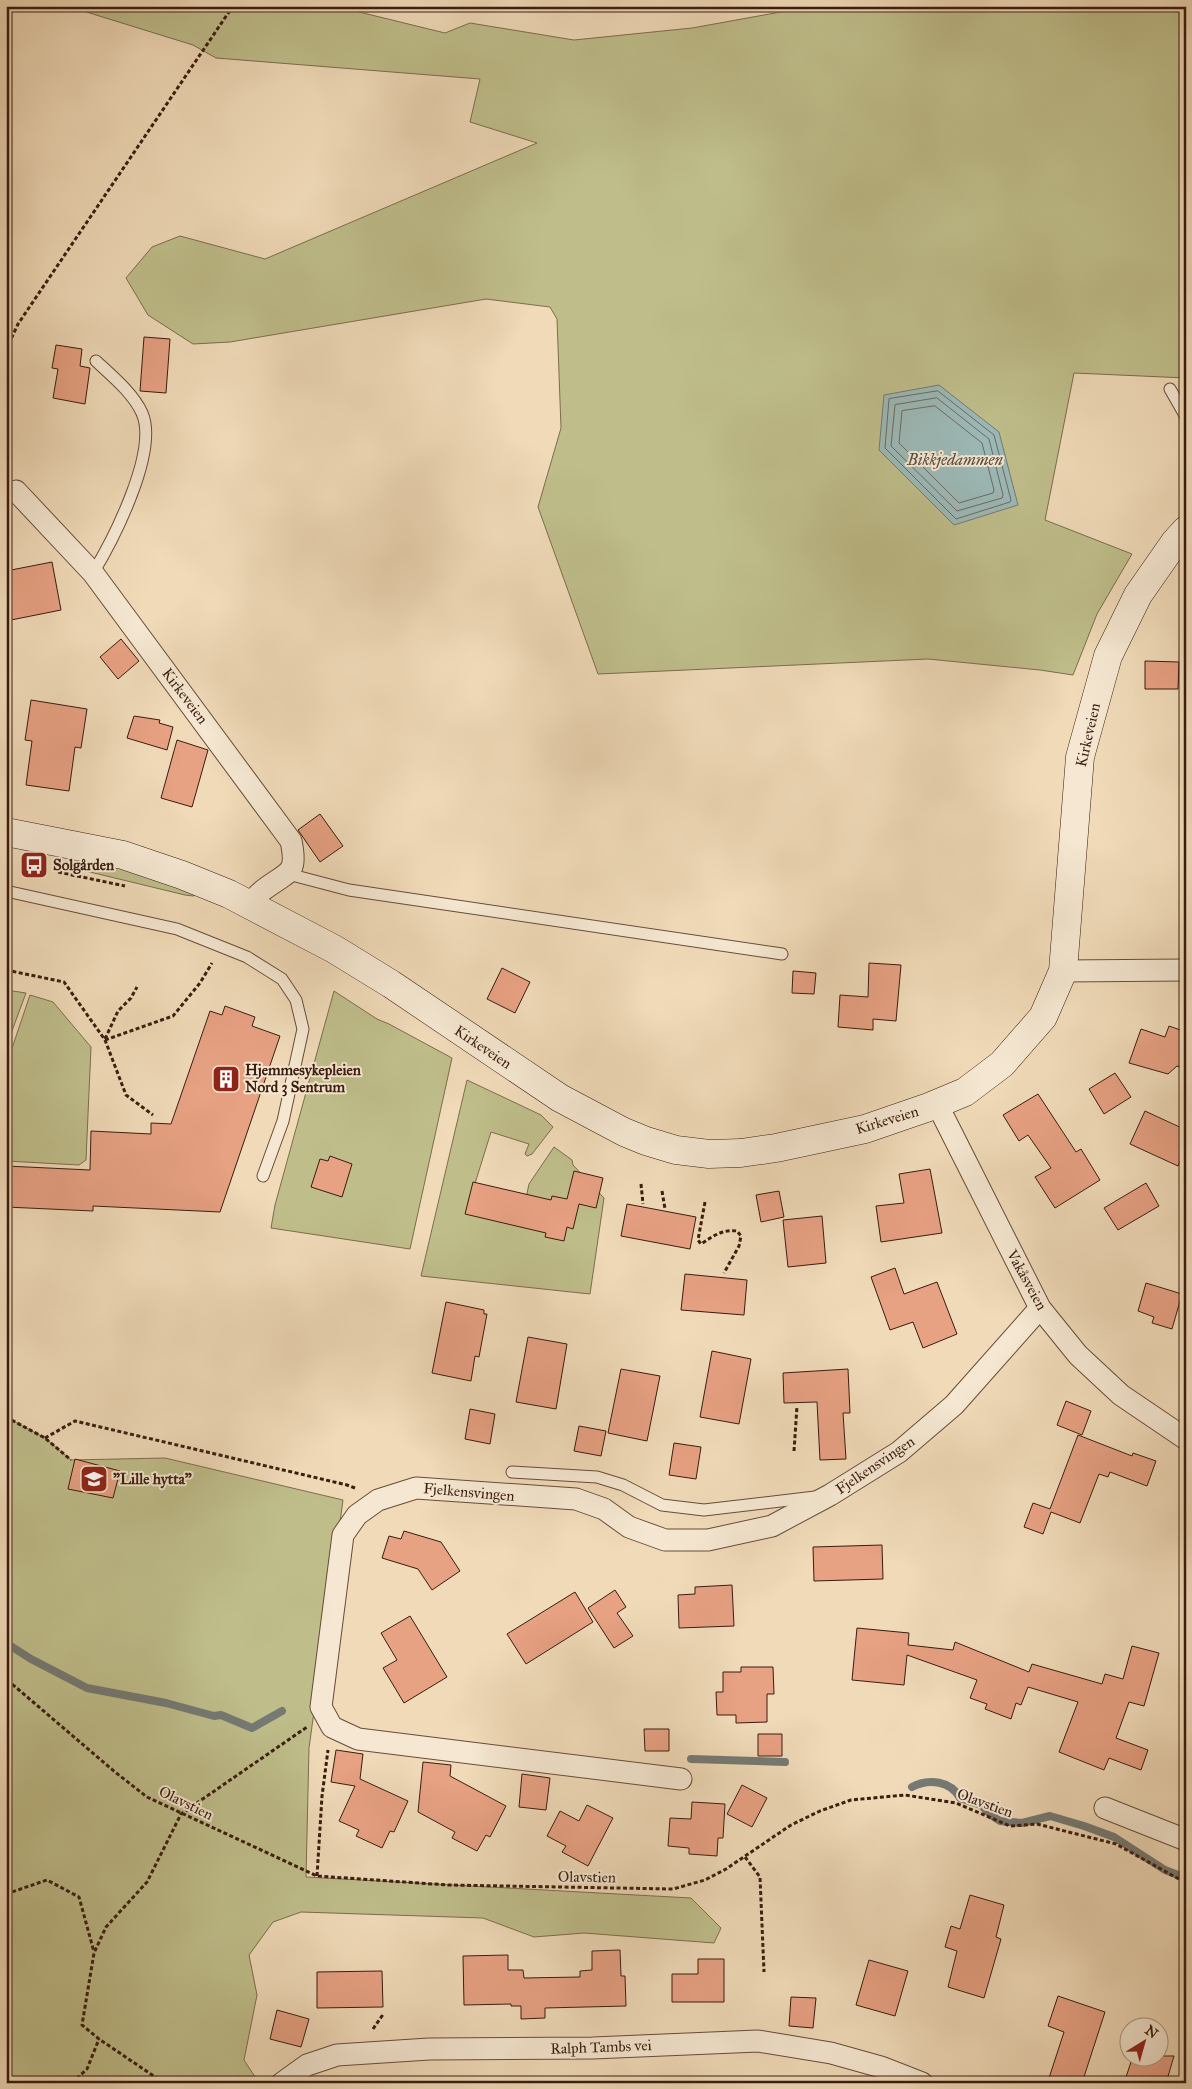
<svg xmlns="http://www.w3.org/2000/svg" width="1192" height="2089" font-family="'IM FELL Great Primer',serif">
  <rect width="100%" height="100%" fill="#f0dab8"/>
  <filter id="stains"><feTurbulence type="fractalNoise" baseFrequency=".004" numOctaves="4"/><feColorMatrix values="0 0 0 0 .2 0 0 0 0 .09 0 0 0 0 .02 0 0 0 .5 -.17"/></filter>
  <radialGradient id="worn" r=".72"><stop offset=".6" stop-color="#630" stop-opacity="0"/><stop offset="1" stop-color="#630" stop-opacity=".3"/></radialGradient>
  <!-- green -->
  <path fill="#bfbe8b" stroke="#7c6d4d" d="M67,6L347,9L445,33L470,23L574,40L692,28L814,6H1186V378L1074,373L1045,520L1132,554L1097,614L1073,675L1040,670L928,659L598,674L538,507L561,428L557,319L550,307L486,299L230,342L193,344L148,315L126,278L152,247L180,236L265,259L537,143L470,122L480,79L216,58L193,45Z
    M87,861L127,869L199,894L193,896L185,895L61,865Z
    M6,990L26,993L6,1047Z
    M334,991L377,1019L389,1024L452,1058L410,1249L271,1228L275,1205Z
    M30,995L53,1002L91,1047L86,1160L79,1165L6,1161V1066Z
    M467,1080L541,1115L553,1127L532,1154L527,1156L525,1154L529,1144L491,1132L473,1190L522,1217L529,1184L554,1147L572,1160L573,1165L604,1198L590,1294L421,1276Z
    M6,1417L45,1438L71,1460L165,1458L343,1500L309,1748L306,1877L691,1898L721,1928L714,1943L584,1933L534,1937L483,1918L301,1912L273,1922L249,1955L257,1995L244,2060L259,2083H6Z"/>
  <!-- water -->
  <path fill="#9cb9b7" stroke="#757a74" d="M939,385L999,432L1018,505L954,525L879,450L884,395Z"/>
  <g fill="none" stroke-linecap="round" stroke-linejoin="round">
    <!-- shore -->
    <path stroke="#6b6a63" stroke-width="1" d="M938,391L994,435L1011,500L1010,502L956,519L885,448L889,399Z
      M937,398L989,439L1003,495L1002,498L957,511L891,446L895,405Z
      M935,406L982,443L994,490L993,493L959,503L899,443L902,411Z"/>
    <!-- stream -->
    <path stroke="#757a74" stroke-width="8" d="M6,1643L31,1659L87,1688L166,1703L214,1716L221,1715L252,1728L282,1711
      M691,1759L785,1762
      M912,1787C929,1778 951,1781 960,1798L981,1805L991,1815L1000,1821L1022,1823L1050,1816L1084,1826L1114,1837L1165,1870L1186,1878"/>
  </g>
  <!-- building -->
  <path fill="#e7a183" stroke="#3a1c0f" d="M144,337L170,339L166,393L140,391Z
    M56,345L82,349L80,366L90,368L85,404L53,398L58,369L52,368Z
    M52,562L61,610L6,621V571Z
    M121,639L139,661L118,679L100,657Z
    M1145,661L1179,662L1178,689H1145Z
    M31,700L87,709L81,748L75,747L69,791L26,785L32,741L25,740Z
    M134,716L160,720L159,723L173,727L167,750L127,738Z
    M177,740L208,750L192,807L161,798Z
    M320,814L343,846L320,862L298,830Z
    M869,963L901,965L896,1021L873,1019V1030L838,1027L840,995L868,997Z
    M502,968L530,982L515,1013L487,999Z
    M793,971L816,973L814,994L792,993Z
    M225,1006L255,1017L252,1026L280,1036L220,1212L93,1206V1211L6,1207V1166L90,1170L91,1131L151,1134V1123L171,1124L210,1011L222,1015Z
    M1169,1026L1186,1032V1069L1177,1066L1168,1074L1129,1063L1141,1029L1165,1037Z
    M1115,1073L1131,1097L1104,1114L1089,1089Z
    M1038,1094L1076,1152L1081,1149L1100,1180L1055,1208L1035,1177L1051,1168L1028,1135L1019,1141L1003,1115Z
    M1145,1111L1186,1130V1148L1178,1166L1130,1144Z
    M330,1156L352,1164L342,1197L311,1187L320,1159L328,1161Z
    M930,1169L942,1233L881,1242L876,1206L904,1203L899,1174Z
    M574,1171L603,1178L596,1208L579,1204L573,1229L567,1227L564,1241L545,1237L546,1233L465,1214L473,1182L551,1200L552,1196L567,1199Z
    M1146,1183L1159,1206L1118,1230L1104,1208Z
    M779,1191L784,1217L761,1222L756,1195Z
    M627,1204L696,1217L690,1249L621,1236Z
    M822,1216L826,1263L788,1267L783,1220Z
    M895,1268L904,1294L937,1282L957,1334L923,1348L913,1322L890,1330L871,1277Z
    M685,1274L747,1280L744,1315L681,1310Z
    M1146,1283L1182,1294L1172,1329L1152,1323L1154,1317L1138,1311Z
    M446,1302L484,1310V1314H487L479,1357L475,1356L471,1381L432,1373Z
    M528,1337L567,1344L556,1409L516,1402Z
    M712,1351L751,1359L739,1424L700,1417Z
    M621,1369L660,1376L647,1441L608,1433Z
    M848,1369L850,1413H843L846,1459L820,1460L817,1402L784,1403L783,1373Z
    M1066,1401L1091,1411L1082,1435L1057,1425Z
    M470,1409L495,1414L490,1444L465,1439Z
    M579,1426L606,1431L601,1456L574,1451Z
    M1078,1435L1132,1456L1133,1453L1156,1461L1147,1486L1110,1472L1108,1477L1099,1474L1080,1523L1051,1512L1043,1534L1024,1527L1033,1503L1050,1509Z
    M674,1443L701,1447L696,1479L669,1475Z
    M75,1459L120,1471L113,1498L68,1489Z
    M404,1531L441,1542L460,1571L432,1590L418,1569L382,1558L389,1536L401,1539Z
    M882,1545L883,1579L814,1581L813,1547Z
    M732,1585L734,1626L679,1628L678,1595L695,1594V1587Z
    M615,1590L626,1607L617,1613L633,1636L614,1648L588,1608Z
    M575,1592L593,1622L526,1664L507,1634Z
    M410,1616L447,1677L404,1703L383,1668L397,1660L381,1633Z
    M857,1628L909,1633L908,1645L953,1650L955,1642L1029,1672L1032,1664L1102,1684L1105,1674L1123,1679L1132,1646L1159,1653L1144,1706L1129,1702L1116,1738L1148,1750L1141,1770L1109,1758L1104,1770L1059,1752L1078,1702L1028,1687L1021,1705L1016,1703L1011,1719L985,1709L987,1704L970,1698L977,1680L907,1655L904,1685L852,1680Z
    M741,1667H773L774,1694H767V1722L736,1723V1715H717L716,1692H723V1672H741Z
    M644,1729H669V1751H645Z
    M758,1734H782V1756H758Z
    M336,1750L363,1754L360,1779L408,1801L394,1832L390,1831L382,1848L356,1836L359,1830L339,1821L355,1786L331,1782Z
    M423,1762L451,1765L450,1776L506,1806L490,1837L486,1835L477,1851L452,1838L455,1832L418,1812Z
    M522,1774L550,1778L546,1810L519,1807Z
    M742,1785L767,1798L752,1827L727,1814Z
    M692,1802L725,1804L723,1838H718L717,1856L689,1854V1848L668,1846L670,1818L691,1819Z
    M587,1805L613,1818L588,1866L562,1852L566,1846L547,1836L560,1811L579,1821Z
    M970,1895L1004,1905L996,1937L1001,1939L984,1998L948,1987L957,1951L945,1947L951,1926L960,1929Z
    M620,1950L621,1976H625L626,2006L545,2008V2018L521,2019V2006H511V2004L464,2005L463,1956L508,1955V1970H523L524,1978L580,1977V1971L592,1970V1951Z
    M698,1959H724V2002H672V1974H698Z
    M869,1960L908,1971L895,2016L856,2005Z
    M382,1971L383,2007L317,2008V1972Z
    M1058,1996L1105,2012L1082,2083H1065L1049,2078L1064,2032L1048,2026Z
    M791,1997L816,1998L813,2028L789,2026Z
    M277,2010L309,2019L301,2047L270,2039Z
    M1133,2056H1174L1166,2083H1124Z"/>
  <g fill="none" stroke-linecap="round" stroke-linejoin="round">
    <defs>
      <path id="lane" d="M1170,389L1186,417
        M93,573C113,540 159,451 142,413C133,393 112,376 96,361
        M288,874L349,890L782,954
        M6,891L177,929L247,957L282,979L296,1000L303,1029L283,1121L263,1176
        M512,1472L597,1477L623,1485L662,1505L704,1510L815,1497"/>
      <path id="street" d="M16,491L93,573L291,841C298,874 289,871 266,888C260,892 254,899 249,904
        M1063,971L1186,970
        M937,1104L1040,1308L1078,1355L1121,1395L1186,1439
        M681,1779L358,1739L332,1727L321,1707L343,1535L357,1515L378,1500L416,1488L576,1499L604,1509L629,1527L665,1540H708L772,1526L830,1495L899,1452L954,1405L1040,1308
        M1105,1808L1186,1840
        M282,2083L307,2065L337,2055L429,2049L593,2048L758,2041L831,2053L881,2067L922,2083"/>
      <path id="secondary" d="M6,832L123,855L182,875L229,894L334,949L391,984L560,1098L624,1132L646,1141L676,1150L709,1154L741,1153L776,1148L865,1129L929,1107L965,1092L1002,1064L1043,1017L1063,971L1080,757L1108,656L1138,595L1175,542L1186,530"/>
    </defs>
    <!-- lane casing -->
    <use href="#lane" stroke="#684c39" stroke-width="13"/>
    <!-- street casing -->
    <use href="#street" stroke="#684c39" stroke-width="23"/>
    <!-- secondary casing -->
    <use href="#secondary" stroke="#3a1c0f" stroke-width="29"/>
    <!-- path -->
    <path stroke="#3a1c0f" stroke-width="3" stroke-dasharray="4 2.5" stroke-linecap="butt" d="M6,350L18,324L233,6
      M58,872L125,886
      M6,970L64,982L105,1040L126,1095L153,1115
      M105,1039L118,1011L131,998L137,987
      M105,1040L173,1016L200,983L212,963
      M641,1184L643,1204
      M662,1191L665,1209
      M705,1202L698,1240L701,1244C713,1236 723,1229 737,1231L741,1236L739,1246L724,1273
      M6,1417L45,1438L71,1460
      M45,1438L75,1421L347,1485L355,1488
      M794,1451L797,1406
      M6,1683L12,1684L115,1772L147,1797L317,1876L448,1885L673,1889L705,1880L726,1869L791,1825L820,1811L851,1800L905,1795L956,1803L1010,1826L1037,1824L1116,1844L1186,1883
      M745,1857L760,1877L764,1972
      M317,1876L322,1796L328,1750
      M6,1894L47,1880L79,1897L94,1952
      M373,2029L384,2013
      M72,2083L87,2069L99,2039
      M164,2083L99,2039L82,2025L94,1953L106,1927L147,1882L181,1814L307,1727"/>
    <!-- lane -->
    <use href="#lane" stroke="#f5e7d1" stroke-width="11"/>
    <!-- street -->
    <use href="#street" stroke="#f5e7d1" stroke-width="21"/>
    <!-- secondary -->
    <use href="#secondary" stroke="#f5e7d1" stroke-width="28"/>
  </g>
  <!-- icons -->
  <defs>
    <symbol id="bus-square" viewBox="-11 -11 22 22"><rect x="-9" y="-9" width="18" height="18" rx="4" fill="#8f2418" stroke="#f5e7d1"/><path d="M-5-6H5V4H4V6H2V4H-2V6H-4V4H-5ZM-3.5-4V0h7V-4ZM-3.5 1.2v1.5H-2V1.2ZM2 1.2v1.5H3.5V1.2Z" fill="#fff"/></symbol>
    <symbol id="building-square" viewBox="-11 -11 22 22"><rect x="-9" y="-9" width="18" height="18" rx="4" fill="#8f2418" stroke="#f5e7d1"/><path d="M-4-6H4V6H1V3H-1V6H-4ZM-2.5-4.3h1.7v1.8h-1.7ZM.8-4.3h1.7v1.8H.8ZM-2.5-1h1.7V.8h-1.7ZM.8-1h1.7V.8H.8Z" fill="#fff"/></symbol>
    <symbol id="school-square" viewBox="-11 -11 22 22"><rect x="-9" y="-9" width="18" height="18" rx="4" fill="#8f2418" stroke="#f5e7d1"/><path d="M0-5L7-2L0 1L-7-2ZM-4 1L0 2.5L4 1V4Q0 6-4 4Z" fill="#fff"/></symbol>
  </defs>
  <g fill-rule="evenodd">
    <use href="#bus-square" x="18" y="849" width="32" height="32"/>
    <use href="#building-square" x="210" y="1063" width="32" height="32"/>
    <use href="#school-square" x="78" y="1463" width="32" height="32"/>
  </g>
  <g text-anchor="middle" stroke-width="4" stroke-linejoin="round" paint-order="stroke">
    <!-- street labels -->
    <g font-size="15" fill="#3a1c0f" stroke="#f5e7d1">
      <text transform="translate(185 696) rotate(53)" y="5">Kirkeveien</text>
      <text transform="translate(1088 735) rotate(-77)" y="5">Kirkeveien</text>
      <text transform="translate(483 1047) rotate(34)" y="5">Kirkeveien</text>
      <text transform="translate(887 1120) rotate(-17)" y="5">Kirkeveien</text>
      <text transform="translate(1027 1280) rotate(61)" y="5">Vakåsveien</text>
      <text transform="translate(875 1465) rotate(-34)" y="5">Fjelkensvingen</text>
      <text transform="translate(469 1492) rotate(5)" y="5">Fjelkensvingen</text>
      <text transform="translate(186 1803) rotate(26)" y="5">Olavstien</text>
      <text transform="translate(985 1803) rotate(20)" y="5">Olavstien</text>
      <text transform="translate(587 1877) rotate(1)" y="5">Olavstien</text>
      <text transform="translate(601 2047) rotate(-2)" y="5">Ralph Tambs vei</text>
    </g>
    <!-- poi labels -->
    <g font-size="15" font-weight="bold" fill="#3a1c0f" stroke="#f5e7d1" text-anchor="start">
      <text x="53" y="870">Solgården</text>
      <text x="245" y="1075">Hjemmesykepleien<tspan x="245" dy="17">Nord 3 Sentrum</tspan></text>
      <text x="113" y="1484">"Lille hytta"</text>
    </g>
    <!-- water labels -->
    <g font-size="16" font-style="italic" fill="#574b41" stroke="#f5e7d1">
      <text x="955" y="465">Bikkjedammen</text>
    </g>
  </g>
  <!-- margin -->
  <rect width="1192" height="2089" fill="none" stroke="#f0dab8" stroke-width="25"/>
  <rect x="8" y="8" width="1177" height="2074" fill="none" stroke="#3a1c0f" stroke-width="2.5"/>
  <rect x="12" y="12" width="1167" height="2064" fill="none" stroke="#3a1c0f"/>
  <!-- north arrow -->
  <g transform="translate(1144 2042) rotate(37)"><circle r="24" fill="#f5e7d1" stroke="#aa9683"/>
  <path d="M0-4L9 19L0 12L-9 19Z" fill="#8f2418"/>
  <text y="-8" font-size="14" font-weight="bold" text-anchor="middle" fill="#3a1c0f">N</text>
  </g>
  <rect width="100%" height="100%" filter="url(#stains)"/>
  <rect width="100%" height="100%" fill="url(#worn)"/>
</svg>
